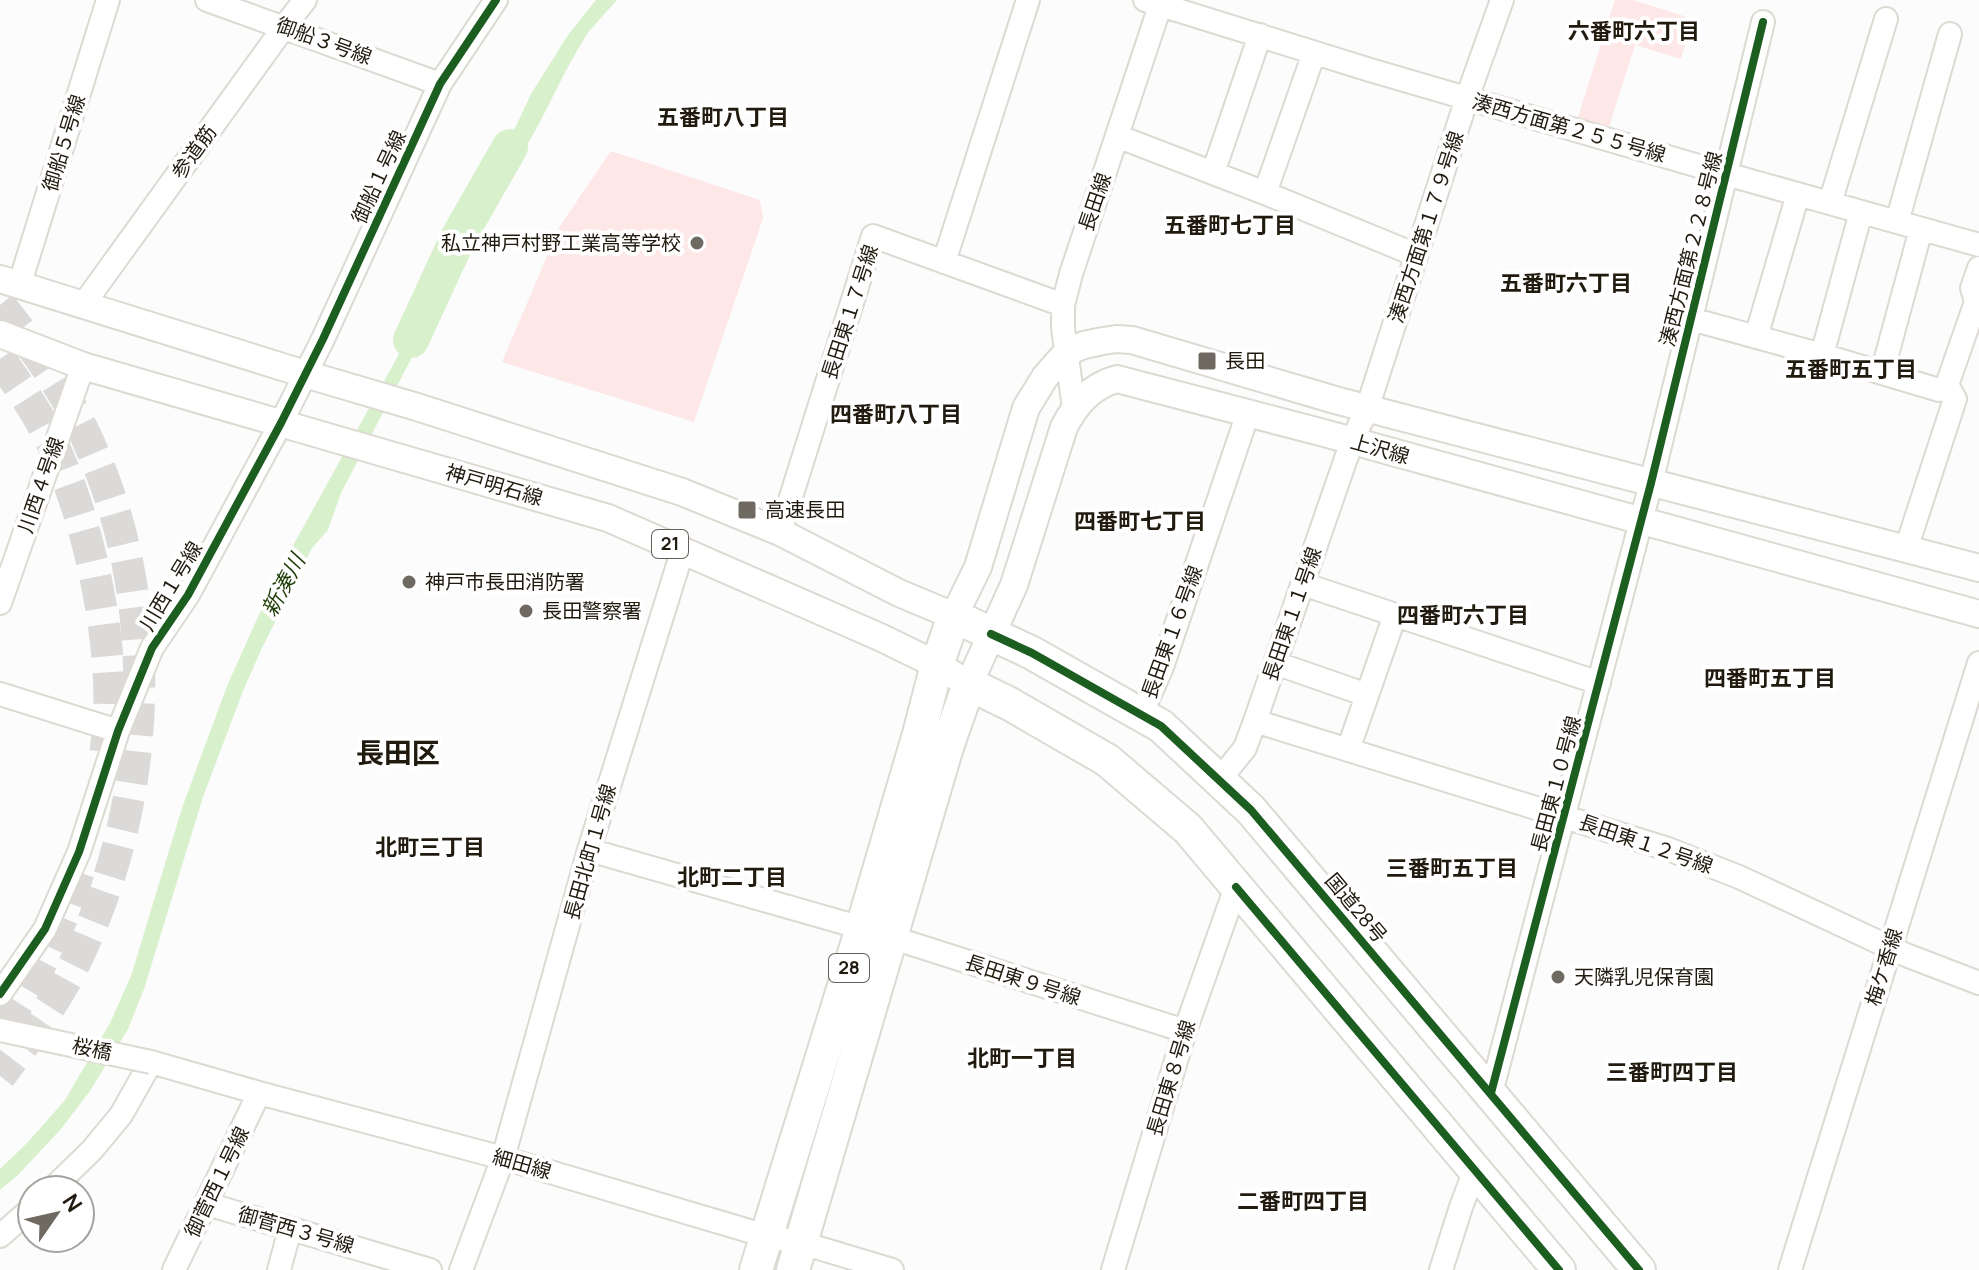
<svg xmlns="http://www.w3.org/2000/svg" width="1979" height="1270" font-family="Manrope,'Noto Sans JP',sans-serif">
  <rect width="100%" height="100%" fill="#fcfcfc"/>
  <!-- green -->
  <path fill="#fde7e7" d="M1615,0H1633L1693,19L1681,59L1635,45L1608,130L1577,120Z
    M611,151L760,200L763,218L694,422L502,362L560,226Z"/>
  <!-- water -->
  <path fill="#d8f0cc" d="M596,0H617C606,13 593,25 584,39C557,82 540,131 509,172L341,493L328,530L312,548L262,648L243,691L203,797L144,989L128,1029L90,1091L61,1129L18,1175L0,1190V1169L28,1142L65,1100L110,1023L131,976L182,808L227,686L257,619L295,542L461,242L531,94L568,35Z"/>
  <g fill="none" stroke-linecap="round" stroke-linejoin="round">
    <!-- river -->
    <path stroke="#d8f0cc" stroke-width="36" d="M411,340L458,238L510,147"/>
    <!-- highway-tunnel -->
    <path stroke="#dbdad8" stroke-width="32" stroke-dasharray="32 16" stroke-linecap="butt" d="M0,305C29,341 57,379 78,420C162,585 157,788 79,954C59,998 29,1038 0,1076
      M0,359C16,382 33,406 46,431C86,507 113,632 109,717C108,732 106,746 105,760
      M0,1029C36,981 62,925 80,868"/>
    <defs>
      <path id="minor" d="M207,0L440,84
        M1145,0L1370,70L1726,174L1979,245
        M1117,136L1265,193L1416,255
        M1213,173L1260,35
        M1265,193L1314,53
        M1830,203L1886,19
        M1897,222L1950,34
        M944,262L1028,0
        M19,286L108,0
        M83,305L284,27L305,0
        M1691,319L1822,355L1939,390L1947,385
        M1756,337L1798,194
        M1822,355L1861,212
        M1882,373L1921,229
        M1074,408L1063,328V305L1071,274L1162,0
        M780,532L873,236L1063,305
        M1906,549L1955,399L1947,385L1976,302L1972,288L1979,268
        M1303,584L1599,683
        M0,603L83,366
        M1275,663L1367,695
        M0,694L118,731
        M1141,715L1162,667L1248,413
        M1255,721L1668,849L1739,877L1906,955L1979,983
        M1348,750L1395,615
        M1220,779L1245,748L1255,721L1352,441L1367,409L1467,98L1502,0
        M589,850L862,928L1185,1031
        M0,994L45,929L79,852L118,731L152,648L188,595L281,423L323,339L440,84L496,0
        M0,1030L33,1037
        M1491,1093L1651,483L1763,22
        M51,1190L92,1150L121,1115L151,1062L259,1093L503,1158L766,1236L802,1243L892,1270
        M207,1204L430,1270
        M0,1236L32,1208
        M174,1270L259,1093
        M279,1270L290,1229
        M461,1270L503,1158L589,850L683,549
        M1113,1270L1185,1031L1236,887
        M1441,1270L1461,1207L1475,1170
        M1790,1270L1979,663"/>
      <path id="major" d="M0,279L305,374L417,407L682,492L780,532L899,593L954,616L978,567L1026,408L1045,377L1067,352L1084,345L1103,341L1116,339L1132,340L1335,400L1979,568
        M0,334L83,366L608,518L882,638L937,665L969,684L1014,585L1064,427C1076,404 1091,386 1117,379L1324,433L1979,614"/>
      <path id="highway" d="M756,1270L862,928L919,734L937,665L954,616L1032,653L1161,726L1251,810L1639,1270
        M793,1270L947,747L969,684L1010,704L1107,760L1188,829L1559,1270"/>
    </defs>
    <!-- minor casing -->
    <use href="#minor" stroke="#ddd9d3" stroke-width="26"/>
    <!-- major casing -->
    <use href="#major" stroke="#ddd9d3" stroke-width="30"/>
    <!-- highway casing -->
    <use href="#highway" stroke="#ddd9d3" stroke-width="36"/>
    <!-- minor -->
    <use href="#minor" stroke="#fff" stroke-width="22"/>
    <!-- major -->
    <use href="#major" stroke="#fff" stroke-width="26"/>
    <!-- highway -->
    <use href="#highway" stroke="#fff" stroke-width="32"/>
    <defs>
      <path id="minor-bridge" d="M33,1037L151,1062"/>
    </defs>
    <!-- minor-bridge casing -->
    <use href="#minor-bridge" stroke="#ddd9d3" stroke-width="26" stroke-linecap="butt"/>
    <!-- minor-bridge -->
    <use href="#minor-bridge" stroke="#fff" stroke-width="22"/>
    <defs>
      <path id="cycleway" d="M991,634L1032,653L1161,726L1251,810L1639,1270
        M1236,887L1559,1270
        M0,994L45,929L79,852L118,731L152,648L188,595L281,423L323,339L440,84L496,0
        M1491,1093L1651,483L1763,22"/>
    </defs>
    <!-- cycleway casing -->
    <use href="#cycleway" stroke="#fff" stroke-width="13"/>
    <!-- cycleway -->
    <use href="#cycleway" stroke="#1b5e20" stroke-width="8"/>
  </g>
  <!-- markers -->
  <g fill="#6e6961" stroke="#fff" stroke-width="3">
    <circle cx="697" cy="243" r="8"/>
    <rect x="1197" y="351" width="20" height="20" rx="4"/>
    <rect x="737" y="500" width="20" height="20" rx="4"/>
    <circle cx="409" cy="582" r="8"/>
    <circle cx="526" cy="611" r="8"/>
    <circle cx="1558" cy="977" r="8"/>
  </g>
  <g text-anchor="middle" stroke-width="8" stroke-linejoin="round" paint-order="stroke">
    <!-- shield labels -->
    <g fill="#fff" stroke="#645f56" stroke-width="2">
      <rect x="652" y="530" width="36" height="28" rx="6"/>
      <rect x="829" y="954" width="40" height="28" rx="6"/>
    </g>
    <g font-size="18" font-weight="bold" fill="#211a0e">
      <text x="670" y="550">21</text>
      <text x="849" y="974">28</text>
    </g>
    <!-- street labels -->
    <g font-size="20" fill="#211a0e" stroke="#fff">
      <text transform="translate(324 41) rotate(20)" y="7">御船３号線</text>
      <text transform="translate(1569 128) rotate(16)" y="7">湊西方面第２５５号線</text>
      <text transform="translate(64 143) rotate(-73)" y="7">御船５号線</text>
      <text transform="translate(194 152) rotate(-54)" y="7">参道筋</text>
      <text transform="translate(379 177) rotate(-65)" y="7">御船１号線</text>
      <text transform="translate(1095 202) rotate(-71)" y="7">長田線</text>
      <text transform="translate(1426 227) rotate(-72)" y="7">湊西方面第１７９号線</text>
      <text transform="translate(1691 249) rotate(-76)" y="7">湊西方面第２２８号線</text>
      <text transform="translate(850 312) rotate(-72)" y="7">長田東１７号線</text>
      <text transform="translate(1380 449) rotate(16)" y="7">上沢線</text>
      <text transform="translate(41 485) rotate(-71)" y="7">川西４号線</text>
      <text transform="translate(494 485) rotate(16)" y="7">神戸明石線</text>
      <text transform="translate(171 586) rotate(-59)" y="7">川西１号線</text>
      <text transform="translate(1292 614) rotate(-71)" y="7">長田東１１号線</text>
      <text transform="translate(1172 632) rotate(-70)" y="7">長田東１６号線</text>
      <text transform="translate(1556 784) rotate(-75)" y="7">長田東１０号線</text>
      <text transform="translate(1646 844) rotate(19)" y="7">長田東１２号線</text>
      <text transform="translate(590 852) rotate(-74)" y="7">長田北町１号線</text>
      <text transform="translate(1356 908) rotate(50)" y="7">国道28号</text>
      <text transform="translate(1884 967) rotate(-73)" y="7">梅ケ香線</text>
      <text transform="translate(1023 980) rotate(18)" y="7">長田東９号線</text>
      <text transform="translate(92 1049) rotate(12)" y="7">桜橋</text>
      <text transform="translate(1171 1078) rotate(-73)" y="7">長田東８号線</text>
      <text transform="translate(522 1164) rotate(16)" y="7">細田線</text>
      <text transform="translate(217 1182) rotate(-64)" y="7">御菅西１号線</text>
      <text transform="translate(296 1230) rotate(16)" y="7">御菅西３号線</text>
    </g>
    <!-- poi labels -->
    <g font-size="20" fill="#211a0e" stroke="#fff" text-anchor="start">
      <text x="681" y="250" text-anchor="end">私立神戸村野工業高等学校</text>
      <text x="1225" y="368">長田</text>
      <text x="765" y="517">高速長田</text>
      <text x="425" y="589">神戸市長田消防署</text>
      <text x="542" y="618">長田警察署</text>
      <text x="1574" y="984">天隣乳児保育園</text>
    </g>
    <!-- neighbourhood labels -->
    <g font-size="22" font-weight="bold" fill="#211a0e" stroke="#fff">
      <text x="1634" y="39">六番町六丁目</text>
      <text x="723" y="125">五番町八丁目</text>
      <text x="1230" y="233">五番町七丁目</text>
      <text x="1566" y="291">五番町六丁目</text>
      <text x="1851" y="377">五番町五丁目</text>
      <text x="896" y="422">四番町八丁目</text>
      <text x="1140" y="529">四番町七丁目</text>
      <text x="1463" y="623">四番町六丁目</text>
      <text x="1770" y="686">四番町五丁目</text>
      <text x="430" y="855">北町三丁目</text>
      <text x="1452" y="876">三番町五丁目</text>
      <text x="732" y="885">北町二丁目</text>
      <text x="1022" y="1066">北町一丁目</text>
      <text x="1672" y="1080">三番町四丁目</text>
      <text x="1303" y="1209">二番町四丁目</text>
    </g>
    <!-- water labels -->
    <g font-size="22" font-style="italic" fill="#1f3d06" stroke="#fff">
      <text transform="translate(283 585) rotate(-62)" y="8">新湊川</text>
    </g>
    <!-- district labels -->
    <g font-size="28" font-weight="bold" fill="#211a0e" stroke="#fff">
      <text x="398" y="763">長田区</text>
    </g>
  </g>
  <!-- north arrow -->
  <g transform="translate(56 1214) rotate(56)"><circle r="38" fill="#ffffff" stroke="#a6a39f" stroke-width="2"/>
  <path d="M0-6L14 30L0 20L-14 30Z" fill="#6e6961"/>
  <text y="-12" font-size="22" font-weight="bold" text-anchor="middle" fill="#211a0e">N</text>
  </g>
</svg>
